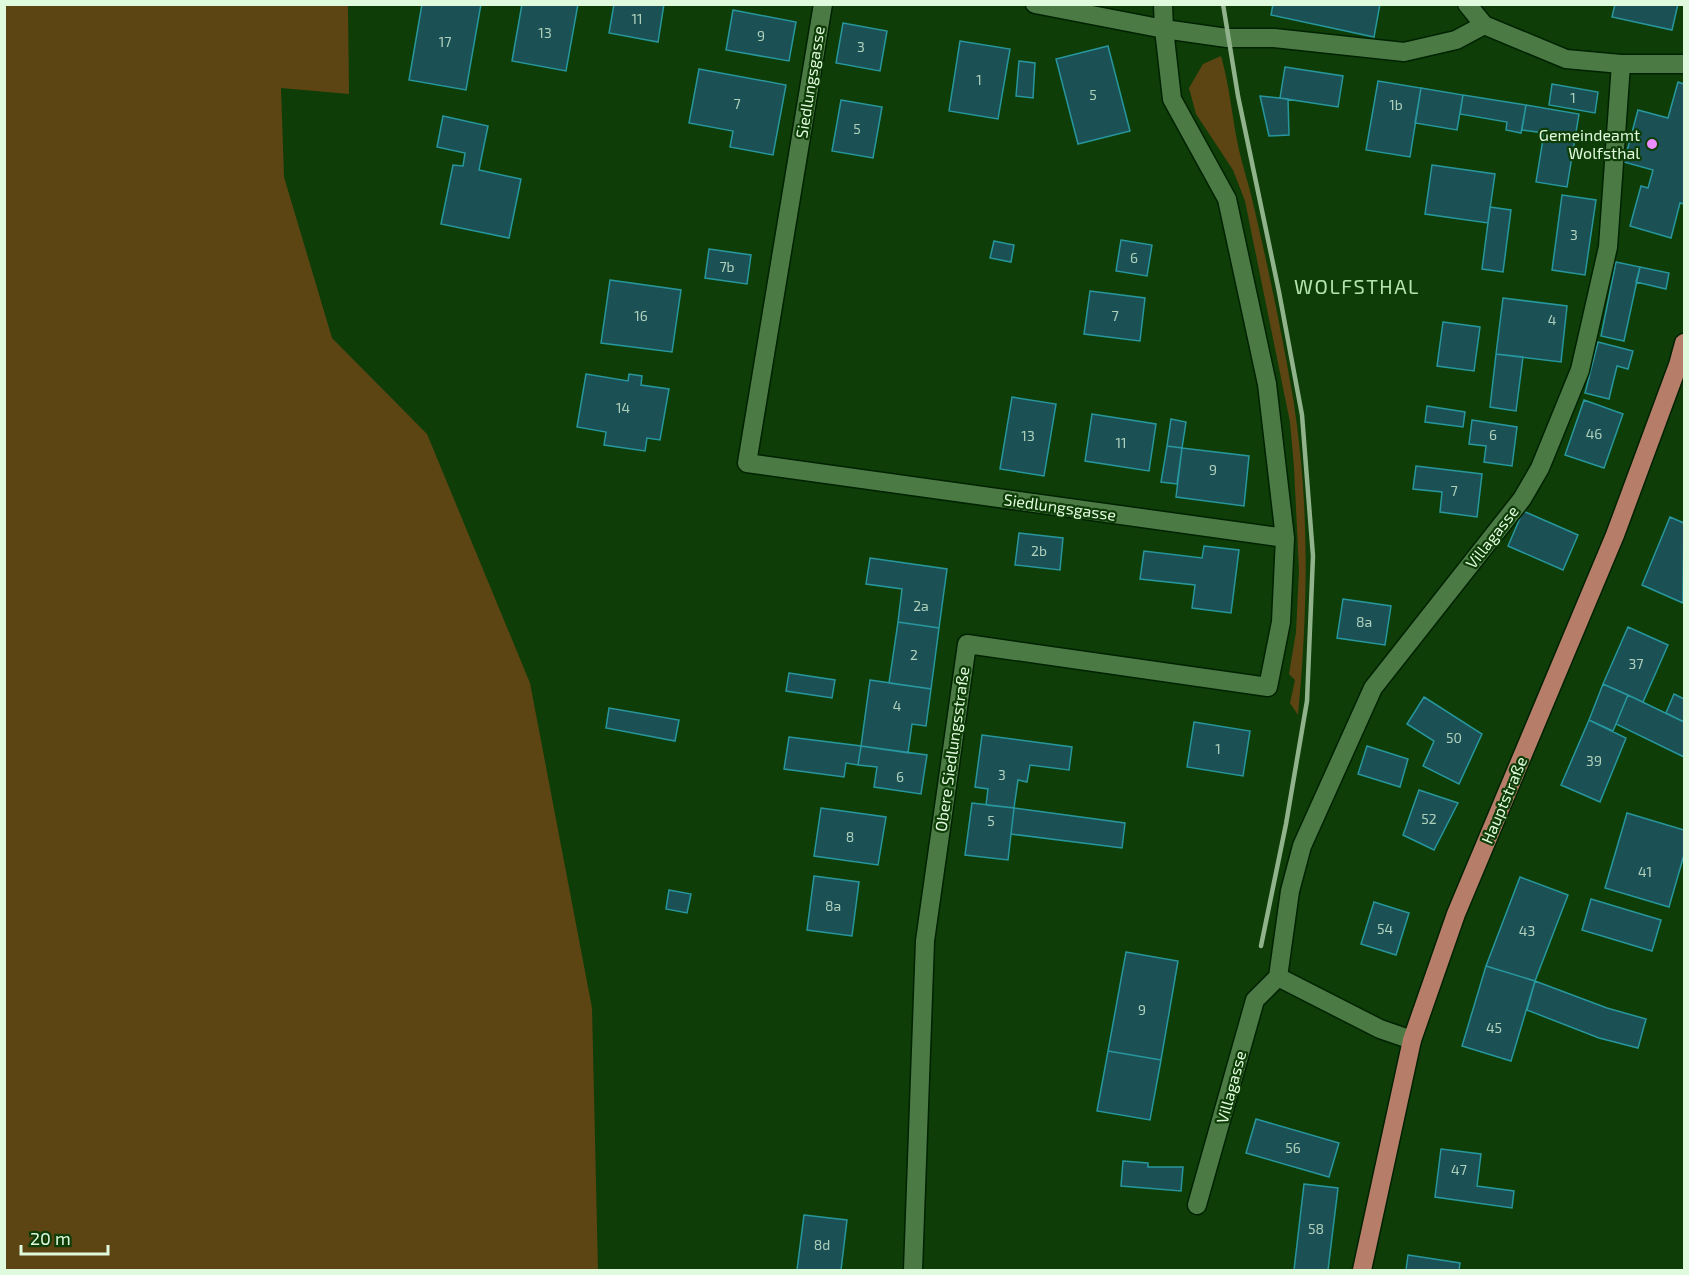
<svg xmlns="http://www.w3.org/2000/svg" width="1689" height="1275" font-family="'Exo 2',sans-serif">
  <rect width="100%" height="100%" fill="#0e3d08"/>
  <!-- green -->
  <path fill="#5d4513" d="M5,4L348,5L349,94L281,88L284,177L332,338L427,434L530,683L592,1008L598,1270H5Z
    M1221,56C1230,87 1232,119 1239,150C1243,168 1249,185 1253,203C1268,267 1282,333 1293,398C1310,504 1308,609 1298,715L1290,703L1295,680L1289,674L1296,632L1299,570L1294,467L1290,422L1245,201L1233,170L1196,114L1189,88L1203,64Z"/>
  <!-- building -->
  <path fill="#1b5155" stroke="#27969d" stroke-width="1.5" d="M422,4H481L466,90L409,80Z
    M522,4H578L566,71L512,61Z
    M614,4H664L658,42L609,33Z
    M1273,4H1380L1374,37L1271,15Z
    M1615,4H1678L1672,30L1612,17Z
    M733,10L796,22L789,61L726,50Z
    M843,23L887,31L880,71L836,63Z
    M960,41L1010,49L998,119L949,111Z
    M1108,46L1130,131L1078,144L1056,59Z
    M1019,61L1035,63L1033,98L1016,96Z
    M1285,67L1343,76L1338,107L1280,98Z
    M699,69L786,85L773,155L730,147L733,131L689,123Z
    M1378,81L1421,88L1410,157L1366,150Z
    M1678,82L1684,84V204L1680,203L1671,238L1630,226L1641,186L1648,188L1653,170L1624,162L1638,110L1668,118Z
    M1552,84L1598,92L1595,113L1549,105Z
    M1421,88L1463,95L1457,130L1415,123Z
    M1463,95L1526,105L1521,133L1506,130L1507,122L1460,114Z
    M1260,96L1288,99L1289,135L1269,136Z
    M841,100L882,107L873,158L832,151Z
    M1526,105L1579,114L1567,187L1536,182L1544,133L1522,130Z
    M443,116L488,126L479,170L521,179L509,238L441,224L453,165L463,166L465,153L437,147Z
    M1432,165L1495,174L1488,223L1425,214Z
    M1562,195L1596,200L1585,275L1552,270Z
    M1490,207L1511,210L1503,272L1482,269Z
    M1121,240L1152,245L1147,276L1116,271Z
    M994,241L1014,245L1011,262L990,258Z
    M709,249L751,255L747,284L705,278Z
    M1616,262L1640,267L1624,341L1601,336Z
    M1640,267L1669,273L1666,289L1636,282Z
    M610,280L681,290L672,352L601,343Z
    M1090,291L1145,298L1140,341L1084,334Z
    M1503,298L1567,306L1561,362L1496,354Z
    M1443,322L1480,327L1474,371L1437,366Z
    M1598,342L1633,351L1628,369L1617,366L1609,399L1585,393Z
    M1496,354L1523,357L1516,411L1490,407Z
    M586,374L628,381L629,374L642,376L641,385L669,389L660,440L647,438L645,451L604,445L606,432L577,427Z
    M1012,397L1056,404L1044,476L1000,469Z
    M1584,400L1623,414L1604,468L1565,455Z
    M1427,406L1465,412L1463,427L1425,422Z
    M1092,414L1156,424L1149,471L1085,461Z
    M1171,419L1186,422L1182,448L1167,446Z
    M1472,420L1517,427L1512,466L1484,462L1486,446L1469,444Z
    M1167,446L1182,448L1177,484L1161,482Z
    M1182,448L1249,456L1244,506L1176,497Z
    M1416,466L1482,474L1477,517L1440,512L1442,492L1413,489Z
    M1523,511L1578,535L1563,570L1508,546Z
    M1670,517L1684,523L1683,603L1642,585Z
    M1019,533L1063,538L1060,570L1015,565Z
    M1204,546L1239,550L1231,613L1192,608L1195,585L1140,579L1144,551L1202,558Z
    M870,558L947,569L939,628L898,622L902,589L866,584Z
    M1343,599L1391,606L1385,645L1337,638Z
    M898,622L939,628L931,689L889,683Z
    M1628,627L1668,645L1643,702L1603,684Z
    M789,673L835,680L832,698L786,691Z
    M870,680L931,689L926,726L912,724L908,753L861,746Z
    M1603,684L1628,695L1613,731L1589,720Z
    M1674,694L1684,699V722L1666,713Z
    M1628,695L1684,722V757L1616,724Z
    M1424,697L1482,734L1459,784L1423,766L1434,741L1407,724Z
    M609,708L679,720L675,741L606,728Z
    M1589,720L1626,738L1600,802L1561,785Z
    M1194,722L1250,731L1243,776L1187,767Z
    M982,735L1072,747L1069,770L1030,765L1027,782L1018,780L1014,808L986,805L988,789L975,787Z
    M789,737L861,746L858,765L846,763L844,777L784,769Z
    M861,746L927,755L921,794L874,787L877,767L858,765Z
    M1367,746L1408,759L1400,787L1358,774Z
    M1419,790L1458,803L1434,850L1403,835Z
    M972,803L1014,808L1008,860L965,855Z
    M821,808L886,817L878,865L814,856Z
    M1014,808L1125,823L1122,848L1011,834Z
    M1627,813L1684,830V855L1669,907L1605,888Z
    M814,876L859,882L852,936L807,930Z
    M1520,877L1568,895L1535,981L1486,966Z
    M669,890L691,894L687,913L666,909Z
    M1591,899L1661,920L1652,951L1582,930Z
    M1374,902L1409,913L1396,955L1361,944Z
    M1126,952L1178,961L1161,1060L1108,1051Z
    M1486,966L1535,981L1511,1061L1462,1046Z
    M1535,981L1607,1008L1646,1019L1638,1048L1599,1038L1527,1010Z
    M1108,1051L1161,1060L1150,1120L1097,1111Z
    M1256,1119L1339,1143L1329,1177L1246,1153Z
    M1441,1149L1481,1154L1477,1186L1514,1191L1512,1208L1435,1197Z
    M1123,1161L1148,1163V1167H1183L1181,1191L1121,1186Z
    M1304,1184L1338,1188L1328,1270H1294Z
    M804,1215L847,1220L841,1270H797Z
    M1408,1255L1460,1263L1459,1270H1406Z"/>
  <g fill="none" stroke-linecap="round" stroke-linejoin="round">
    <defs>
      <path id="street" d="M823,4L747,463L1285,538
        M1035,4L1164,29L1227,38H1274L1404,52L1456,40L1484,25
        M1467,4L1484,25L1566,59L1621,64H1684
        M1412,1040L1380,1029L1278,977L1290,891L1302,846L1373,688L1522,499L1540,468L1580,370L1608,247L1621,64
        M1197,1205L1255,1000L1278,977
        M913,1270L925,941L967,644L1268,687L1281,622L1285,538L1267,384L1227,199L1172,99L1164,29L1163,4"/>
      <path id="primary" d="M1362,1270L1412,1040L1456,914L1615,535L1678,365L1684,343"/>
    </defs>
    <!-- street casing -->
    <use href="#street" stroke="#020" stroke-width="21"/>
    <!-- primary casing -->
    <use href="#primary" stroke="#020" stroke-width="21"/>
    <!-- street -->
    <use href="#street" stroke="#4b7a45" stroke-width="18"/>
    <!-- primary -->
    <use href="#primary" stroke="#b67e69" stroke-width="18"/>
    <!-- rail -->
    <path stroke="#91b38c" stroke-width="4.5" d="M1223,4L1238,96L1279,292L1302,415L1313,556L1307,701L1286,824L1261,946"/>
  </g>
  <!-- markers -->
  <circle fill="#eb8dfb" stroke="#0e3d08" stroke-width="2" cx="1652" cy="144" r="6"/>
  <g text-anchor="middle" stroke-width="4.5" stroke-linejoin="round" paint-order="stroke">
    <!-- number labels -->
    <g font-size="14" fill="#afd0bb">
      <text x="637" y="24">11</text>
      <text x="545" y="38">13</text>
      <text x="761" y="41">9</text>
      <text x="445" y="47">17</text>
      <text x="861" y="52">3</text>
      <text x="979" y="85">1</text>
      <text x="1093" y="100">5</text>
      <text x="1573" y="103">1</text>
      <text x="737" y="109">7</text>
      <text x="1396" y="110">1b</text>
      <text x="857" y="134">5</text>
      <text x="1574" y="240">3</text>
      <text x="1134" y="263">6</text>
      <text x="727" y="272">7b</text>
      <text x="641" y="321">16</text>
      <text x="1115" y="321">7</text>
      <text x="1552" y="325">4</text>
      <text x="623" y="413">14</text>
      <text x="1594" y="439">46</text>
      <text x="1493" y="440">6</text>
      <text x="1028" y="441">13</text>
      <text x="1121" y="448">11</text>
      <text x="1213" y="475">9</text>
      <text x="1454" y="496">7</text>
      <text x="1039" y="556">2b</text>
      <text x="921" y="611">2a</text>
      <text x="1364" y="627">8a</text>
      <text x="914" y="660">2</text>
      <text x="1636" y="669">37</text>
      <text x="897" y="711">4</text>
      <text x="1454" y="743">50</text>
      <text x="1218" y="754">1</text>
      <text x="1594" y="766">39</text>
      <text x="1002" y="780">3</text>
      <text x="900" y="782">6</text>
      <text x="1429" y="824">52</text>
      <text x="991" y="826">5</text>
      <text x="850" y="842">8</text>
      <text x="1645" y="877">41</text>
      <text x="833" y="911">8a</text>
      <text x="1385" y="934">54</text>
      <text x="1527" y="936">43</text>
      <text x="1142" y="1015">9</text>
      <text x="1494" y="1033">45</text>
      <text x="1293" y="1153">56</text>
      <text x="1459" y="1175">47</text>
      <text x="1316" y="1234">58</text>
      <text x="822" y="1250">8d</text>
    </g>
    <!-- street labels -->
    <g font-size="16" fill="#e0fadd" stroke="#0e3d08">
      <text transform="translate(810 82) rotate(-81)" y="6">Siedlungsgasse</text>
      <text transform="translate(1060 507) rotate(8)" y="6">Siedlungsgasse</text>
      <text transform="translate(1492 537) rotate(-52)" y="6">Villagasse</text>
      <text transform="translate(952 749) rotate(-82)" y="6">Obere Siedlungsstraße</text>
      <text transform="translate(1504 800) rotate(-67)" y="6">Hauptstraße</text>
      <text transform="translate(1231 1087) rotate(-75)" y="6">Villagasse</text>
    </g>
    <!-- poi labels -->
    <g font-size="16" fill="#e0fadd" stroke="#0e3d08" text-anchor="end">
      <text x="1640" y="141">Gemeindeamt<tspan x="1640" dy="18">Wolfsthal</tspan></text>
    </g>
    <!-- quarter labels -->
    <g font-size="20" letter-spacing="1.5" fill="#b3e6ac" stroke="#0e3d08">
      <text x="1357" y="294">WOLFSTHAL</text>
    </g>
  </g>
  <!-- border -->
  <rect width="1689" height="1275" fill="none" stroke="#e0fadd" stroke-width="12"/>
  <!-- scale -->
  <path d="M21 1245v9h87v-9" fill="none" stroke="#e0fadd" stroke-width="3"/>
  <text x="30" y="1245" font-size="18" fill="#e0fadd" stroke="#0e3d08" stroke-width="4.5" paint-order="stroke">20 m</text>
</svg>
